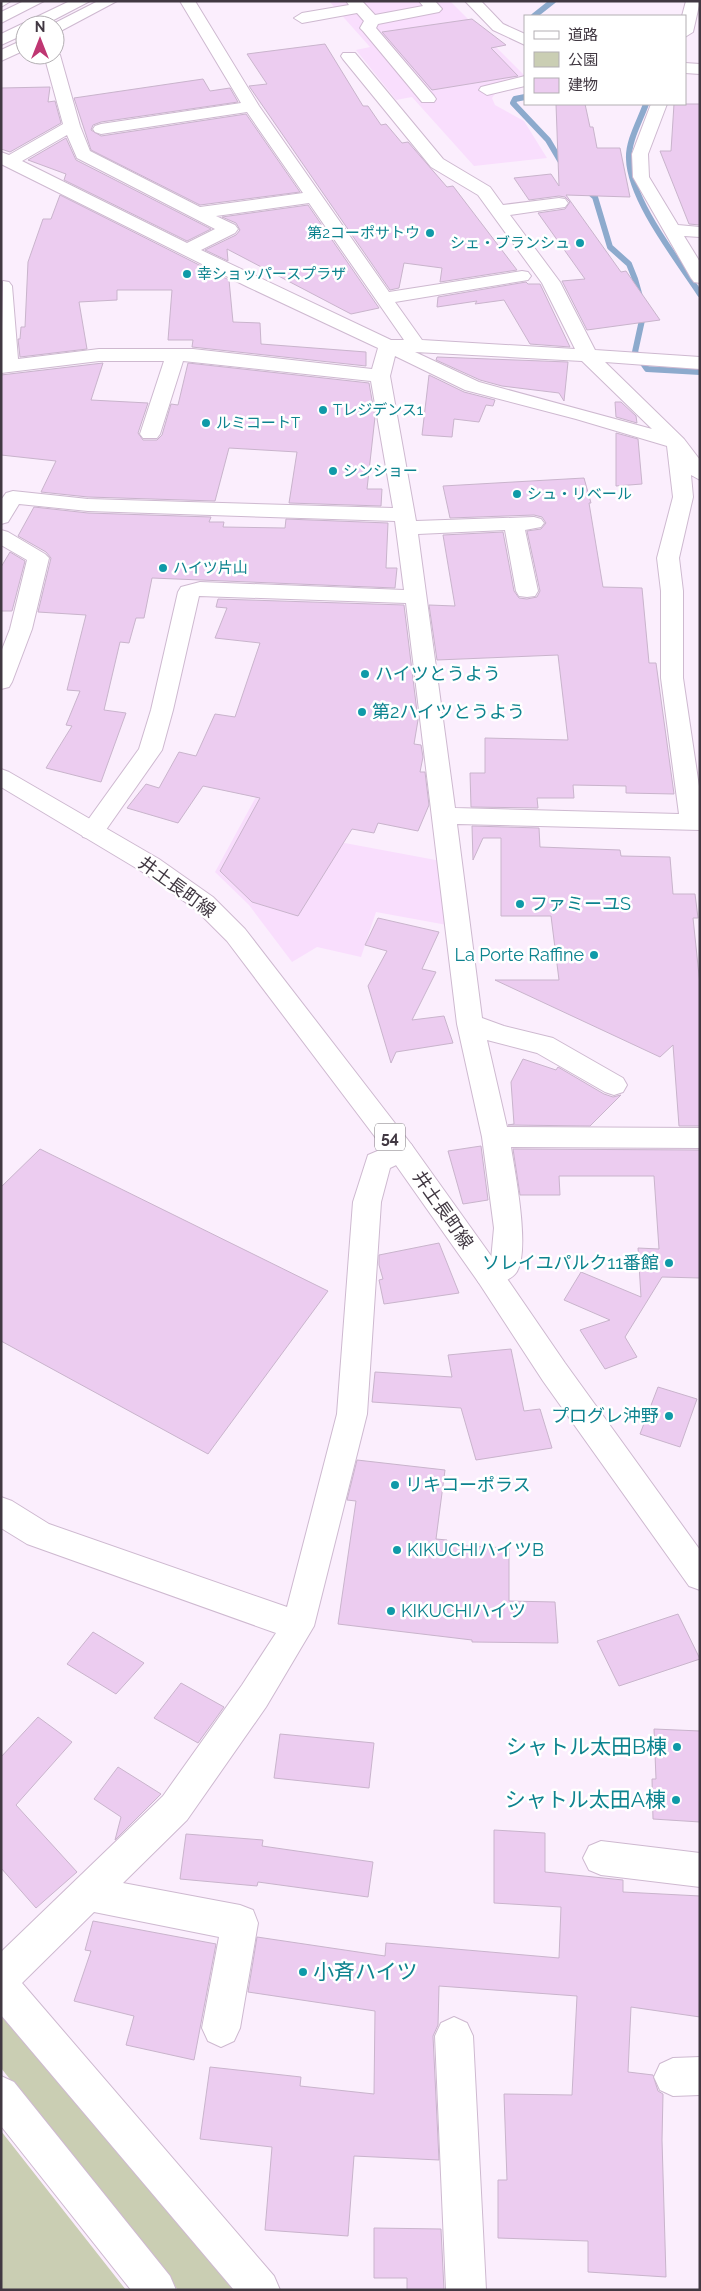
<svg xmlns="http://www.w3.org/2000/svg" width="701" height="2291" font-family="Raleway,'Noto Sans JP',sans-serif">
  <rect width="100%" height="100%" fill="#fbeefd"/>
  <!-- built -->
  <path fill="#f9defd" d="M329,1H450L525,76V85L496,92L492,98L495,105L524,121L547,158L474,166L412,97L396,100L356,50L370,47Z
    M263,784L334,841L441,861L447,925L376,912L361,957L317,947L292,962L249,905L215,872Z"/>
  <!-- green -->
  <path fill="#caceb3" d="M1,2005L237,2290H178L1,2068Z
    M1,2131L126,2290H1Z"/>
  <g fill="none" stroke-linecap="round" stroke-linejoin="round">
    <!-- stream -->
    <path stroke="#8daacd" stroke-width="6" d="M534,16L553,1
      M525,97L515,99L513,103L548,140L564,167
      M646,104C640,121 628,141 629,159C630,200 678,260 700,294
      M585,188L595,197L610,247L629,264L635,279L644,311L635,352L647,369L700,372"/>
  </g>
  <!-- building -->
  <path fill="#ecccf0" stroke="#c9b4cc" d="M472,19L506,45L491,48L518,76L432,90L382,32Z
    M325,44L363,106H368L381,125L386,124L402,143L408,142L447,187L453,186L517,270L440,282L442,268L404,263L399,288L390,290L249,86L267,84L247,54Z
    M203,79L210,91L230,88L238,102L101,122L93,125L91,130L101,136L246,114L300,192L200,205L91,150L74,98Z
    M50,87L48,102L55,101L61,123L10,152L1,149V88Z
    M556,104H585L590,127H593L597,148H620L630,197L566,195L621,272L626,271L660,320L587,330L562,281L585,279L538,213L565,209L570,202L565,197L559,196L529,200L514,178L551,174L559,186Z
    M674,104H700V225L689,224L660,151H671Z
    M66,138L76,160L211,229L187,241L64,180L66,174L28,160Z
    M60,195L229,280L233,322L260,323L261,344L366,352V366L192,347L193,340H168L172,290H117V300L79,302L87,349L20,357L18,339H20L21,327H25L28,262L43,219H51Z
    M308,205L379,308L351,314L227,249L228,261L205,250L236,235L240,230L236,223L222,217Z
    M526,282L528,284H540L570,347L530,344L504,300L475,304L477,301L437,307L438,297Z
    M437,357L568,362L564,401L559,393L502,386L480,380L436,360Z
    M103,363L91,400L148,403L138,433L143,440H157L162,435L171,404L178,405L188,363L369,383L375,417L367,489H382L381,506L289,503L297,452L229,448L215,501L88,497L41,492L56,461L1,455V375Z
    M429,375L464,392L495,400L493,406L486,405L479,422L454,419L452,437L422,435Z
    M615,402H621L636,416L637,423L616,417Z
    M616,433L638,439L642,484L616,486Z
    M584,478L591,503H589L603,587L642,588L649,663H656L674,794L626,793V786L573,785L574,798H537L538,808L471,807L470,773H485V738L568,740L558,655L437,660L429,605L455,606L443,535L503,532L514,591L519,598L527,599L537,597L540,591L527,531L541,529L546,523L542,517L534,515L450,518L443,486Z
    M34,507L88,513L211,517L209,522H224L223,527L285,528L286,519L388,523L386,568H397L395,588L152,578L144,618H136L129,643L120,642L104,710L126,713L101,782L46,768L72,726L66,725L80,691L67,690L86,615L38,612L51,558L46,552L18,536Z
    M10,552L25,561L12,611H1V567Z
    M218,599L404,605L418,720L414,744L421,745L423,757L420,772H425L429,805L418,831L378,823L374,833L352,829L298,916L252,902L220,871L260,798L203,786L178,823L127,808L146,784L159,788L179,752L196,756L215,714L235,717L260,643L215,638L227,608L216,607Z
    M472,826L539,828L540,847L620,850L621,856L670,857L673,894H695L698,918H693L700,985V1126H679L673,1045L660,1057L495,980H559L551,916H501V838H483L473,860Z
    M378,918L439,932L422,969L436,972L412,1020L444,1016L453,1043L396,1052L391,1063L368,986L387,951L365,945Z
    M523,1059L556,1070L558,1067L604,1094L613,1097L621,1095L590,1126L508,1125L514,1124L511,1082Z
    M481,1146L488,1200L463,1204L448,1151Z
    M40,1149L328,1291L208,1454L1,1341V1187Z
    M513,1149L700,1150V1278L662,1277L625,1337L637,1357L605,1369L580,1330L610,1320L564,1300L581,1272L641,1297L638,1248L659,1249L654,1176H559L560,1195H520Z
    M439,1243L459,1293L384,1304L379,1280L383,1279L379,1265V1255Z
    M511,1349L524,1411L540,1409L552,1448L476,1460L461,1408L372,1402L375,1372L452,1377L448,1355Z
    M658,1387L697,1399L680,1447L640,1434Z
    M357,1460L445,1470L436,1539L447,1540L446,1545L509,1548V1601L555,1602L558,1643L472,1642V1640L338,1624L356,1501L347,1500Z
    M678,1614L700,1659L619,1686L597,1641Z
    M93,1632L144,1663L116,1694L67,1664Z
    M181,1683L224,1707L198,1743L154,1718Z
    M38,1717L72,1742L16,1805L77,1872L36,1908L1,1868V1757Z
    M654,1729L700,1731V1822L653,1819L652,1779H656Z
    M280,1734L374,1743L369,1788L274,1778Z
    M118,1767L161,1794L115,1840L121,1817L94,1799Z
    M494,1830L545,1833V1872L623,1880V1892L700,1896V2017L631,2007L628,2072L653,2075L658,2091L663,2094L662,2140L666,2277L588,2272V2241L498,2238V2180H507L504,2094L572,2095L577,1996L439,1986L438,2025L433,2036L439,2160L354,2156L348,2236L265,2230L272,2147L200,2139L210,2067L301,2077L300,2086L374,2094L375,2011L248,1992L257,1937L385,1956L386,1943L559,1958L561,1907L494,1903Z
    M186,1834L263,1840L262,1846L373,1862L368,1897L258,1882L257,1886L180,1879Z
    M93,1921L216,1944L194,2060L126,2045L134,2016L74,2001L91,1951L85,1950Z
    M374,2228L441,2229L444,2290H407V2278H374Z"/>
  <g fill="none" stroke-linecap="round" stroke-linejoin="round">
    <defs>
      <path id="minor" d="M1,1H11L1,7Z
        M98,1H117L55,34V25H51Z
        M180,1H195L259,106L389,292L522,271L528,272L531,276L528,280L522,281L395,302L422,340L575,349L542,283L478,195L431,167L343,59L341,56L343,53H355L443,159L490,187L503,205L559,198L565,199L568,203L565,207L510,215L560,282L595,350L700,357V369L605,362L684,439L700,460V480L691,475L693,497L679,558L683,591V678L700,793V830L457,824L482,1018L504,1026L553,1038L623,1078L627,1085L623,1092L614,1095L605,1092L537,1053L487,1040L507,1127L700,1128V1148L511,1147C515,1173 531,1253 516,1273C511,1280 497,1284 489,1286L479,1283L475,1275L479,1267L491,1260L494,1228L482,1137L457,1024L406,603L199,596L173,710L162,750L101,837L92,839L83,837L80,831L139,749L151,710L178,592L181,587L200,582L404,590L395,521L88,511L19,504L8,522L1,524V500L6,493L13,491L88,499L393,508L371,381L183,361L160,434L157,438H143L140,434L164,361H99L1,373L3,281L9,282L12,286L18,359L99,349H193L372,369L378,348L248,287L1,164V152L9,155L63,124L44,55H55V51L60,55L80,126L90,151L200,207L303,193L247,112L101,134L95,132L93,129L95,126L101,124L241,103ZM67,135L77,158L215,229L187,243L22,161ZM309,203L404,340H391L201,250L235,233L238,229L235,225L216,216ZM415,352L582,361L652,429L479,382ZM395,356L465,390L576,419L667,446L673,497L657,558L661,591V678L679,814L455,808L418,534L505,530L516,591L519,596L527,597L535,596L538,591L525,530L541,527L544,523L541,519L534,517L416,521L390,376Z
        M346,1H362L375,15L423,6L419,1H435L442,9L439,12L378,24L376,28L434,96L436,99L434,102H422L363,31L360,28L364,21L357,13L302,23L294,18L302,13L349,5Z
        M465,1H481L503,24L525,34V45L493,30Z
        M686,1H700L693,32L685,37V16H682Z
        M25,39V50L1,61V50Z
        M685,63L700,64V74L685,73Z
        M525,76V86L487,95L479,90L481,87Z
        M651,104H667L648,154L649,177L678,225L700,227V237L684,236L700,262V283L694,282L691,278L633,177L632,154Z
        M1,530L8,532L45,554L49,558L32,629L12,682L9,687L1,689V652L10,629L27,560L1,545Z
        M401,1141L411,1144L415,1151L411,1158L390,1168L381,1202L367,1414L314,1626L266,1707L187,1820L123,1883L240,1905L253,1910L258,1923L240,2028L234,2041L221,2047L208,2041L202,2028L219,1937L94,1912L22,1983L274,2276L280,2290H234L1,2015V1952L163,1796L242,1685L276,1633L27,1544L1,1528V1497L12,1501L49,1524L287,1607L337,1414L353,1202L368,1155Z
        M601,1841L700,1853V1887L601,1875L589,1870L583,1858L589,1846Z
        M454,2017L467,2023L473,2036L486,2290H446L435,2036L441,2023Z
        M700,2057V2095L673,2096L660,2090L654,2077L660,2064L673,2058Z
        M1,2076L14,2082L170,2276L176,2290H131L1,2126Z"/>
      <path id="major" d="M1,769L9,772L159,859L213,897L245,929L411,1144L499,1267L565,1363L700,1550V1590L689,1586L543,1381L479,1283L391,1158L227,941L195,909L141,871L1,787Z"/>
      <path id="highway" d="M24,1H44L1,23V12Z
        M70,1H90L44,25H25V34L1,45V34Z"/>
    </defs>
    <!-- minor casing -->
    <use href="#minor" stroke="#ceb9d0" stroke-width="2"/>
    <!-- major casing -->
    <use href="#major" stroke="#ceb9d0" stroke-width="2"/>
    <!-- highway casing -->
    <use href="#highway" stroke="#ceb9d0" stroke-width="2"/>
    <!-- minor -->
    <use href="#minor" fill="#fff" fill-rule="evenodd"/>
    <!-- major -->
    <use href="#major" fill="#fff" fill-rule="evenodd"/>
    <!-- highway -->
    <use href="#highway" fill="#fff" fill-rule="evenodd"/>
  </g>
  <!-- markers -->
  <g fill="#0f9aa8" stroke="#fff" stroke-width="2">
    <circle cx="430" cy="233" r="5"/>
    <circle cx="580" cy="243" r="5"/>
    <circle cx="187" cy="274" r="5"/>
    <circle cx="323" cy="410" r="5"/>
    <circle cx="206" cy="423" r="5"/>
    <circle cx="333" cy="471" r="5"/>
    <circle cx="517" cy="494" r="5"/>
    <circle cx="163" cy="568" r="5"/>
    <circle cx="365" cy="674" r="5"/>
    <circle cx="362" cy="712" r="5"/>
    <circle cx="520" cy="904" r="5"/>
    <circle cx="594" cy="955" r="5"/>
    <circle cx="669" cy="1263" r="5"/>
    <circle cx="669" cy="1416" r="5"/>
    <circle cx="395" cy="1485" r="5"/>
    <circle cx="397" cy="1550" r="5"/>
    <circle cx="391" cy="1611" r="5"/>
    <circle cx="677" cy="1747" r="5"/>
    <circle cx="676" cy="1800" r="5"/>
    <circle cx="303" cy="1972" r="5"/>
  </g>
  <g text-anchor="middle" stroke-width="5" stroke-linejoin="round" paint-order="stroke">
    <!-- far-culture labels -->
    <g font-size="15" fill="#0d838f" stroke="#fff" text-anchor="start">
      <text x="420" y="238" text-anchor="end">第2コーポサトウ</text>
      <text x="570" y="248" text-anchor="end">シェ・ブランシュ</text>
      <text x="197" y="279">幸ショッパースプラザ</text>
      <text x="333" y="415">Tレジデンス1</text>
      <text x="216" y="428">ルミコートT</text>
      <text x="343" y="476">シンショー</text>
      <text x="527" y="499">シュ・リベール</text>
      <text x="173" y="573">ハイツ片山</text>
    </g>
    <!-- shield labels -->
    <rect fill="#fff" stroke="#7a747b" stroke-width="1" x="375" y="1123.5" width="30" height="27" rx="4"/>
    <g font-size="16" font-weight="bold" fill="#413842">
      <text x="390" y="1143">54</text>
    </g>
    <!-- culture labels -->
    <g font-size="18" fill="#0d838f" stroke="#fff" text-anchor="start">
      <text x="375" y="680">ハイツとうよう</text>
      <text x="372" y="718">第2ハイツとうよう</text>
      <text x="530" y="910">ファミーユS</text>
      <text x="584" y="961" text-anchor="end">La Porte Raffine</text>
      <text x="659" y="1269" text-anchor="end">ソレイユパルク11番館</text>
      <text x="659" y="1422" text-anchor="end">プログレ沖野</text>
      <text x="405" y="1491">リキコーポラス</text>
      <text x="407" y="1556">KIKUCHIハイツB</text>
      <text x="401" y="1617">KIKUCHIハイツ</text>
    </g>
    <!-- street labels -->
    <g font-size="18" fill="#413842" stroke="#fff">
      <text transform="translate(177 887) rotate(36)" y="6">井土長町線</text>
      <text transform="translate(443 1210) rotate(55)" y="6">井土長町線</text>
    </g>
    <!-- near-culture labels -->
    <g font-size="21" fill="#0d838f" stroke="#fff" text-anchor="end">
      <text x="667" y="1754">シャトル太田B棟</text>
      <text x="666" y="1807">シャトル太田A棟</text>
      <text x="313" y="1979" text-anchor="start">小斉ハイツ</text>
    </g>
  </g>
  <!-- border -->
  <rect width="701" height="2291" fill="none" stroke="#413842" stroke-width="5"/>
  <!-- legend -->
  <rect x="524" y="15" width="162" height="90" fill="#ffffff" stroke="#b3afb3"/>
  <rect x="534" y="31" width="25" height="8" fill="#ffffff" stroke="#b3afb3"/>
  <text x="568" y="40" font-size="15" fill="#413842">道路</text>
  <rect x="534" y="52" width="25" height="15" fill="#caceb3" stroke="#b3afb3"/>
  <text x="568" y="65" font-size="15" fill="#413842">公園</text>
  <rect x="534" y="78" width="25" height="15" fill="#ecccf0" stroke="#b3afb3"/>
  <text x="568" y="90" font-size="15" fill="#413842">建物</text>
  <!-- north arrow -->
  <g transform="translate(40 40)"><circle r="24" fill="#ffffff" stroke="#b3afb3"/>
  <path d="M0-4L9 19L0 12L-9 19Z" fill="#bf3672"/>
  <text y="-8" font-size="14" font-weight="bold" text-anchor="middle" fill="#413842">N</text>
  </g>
</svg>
